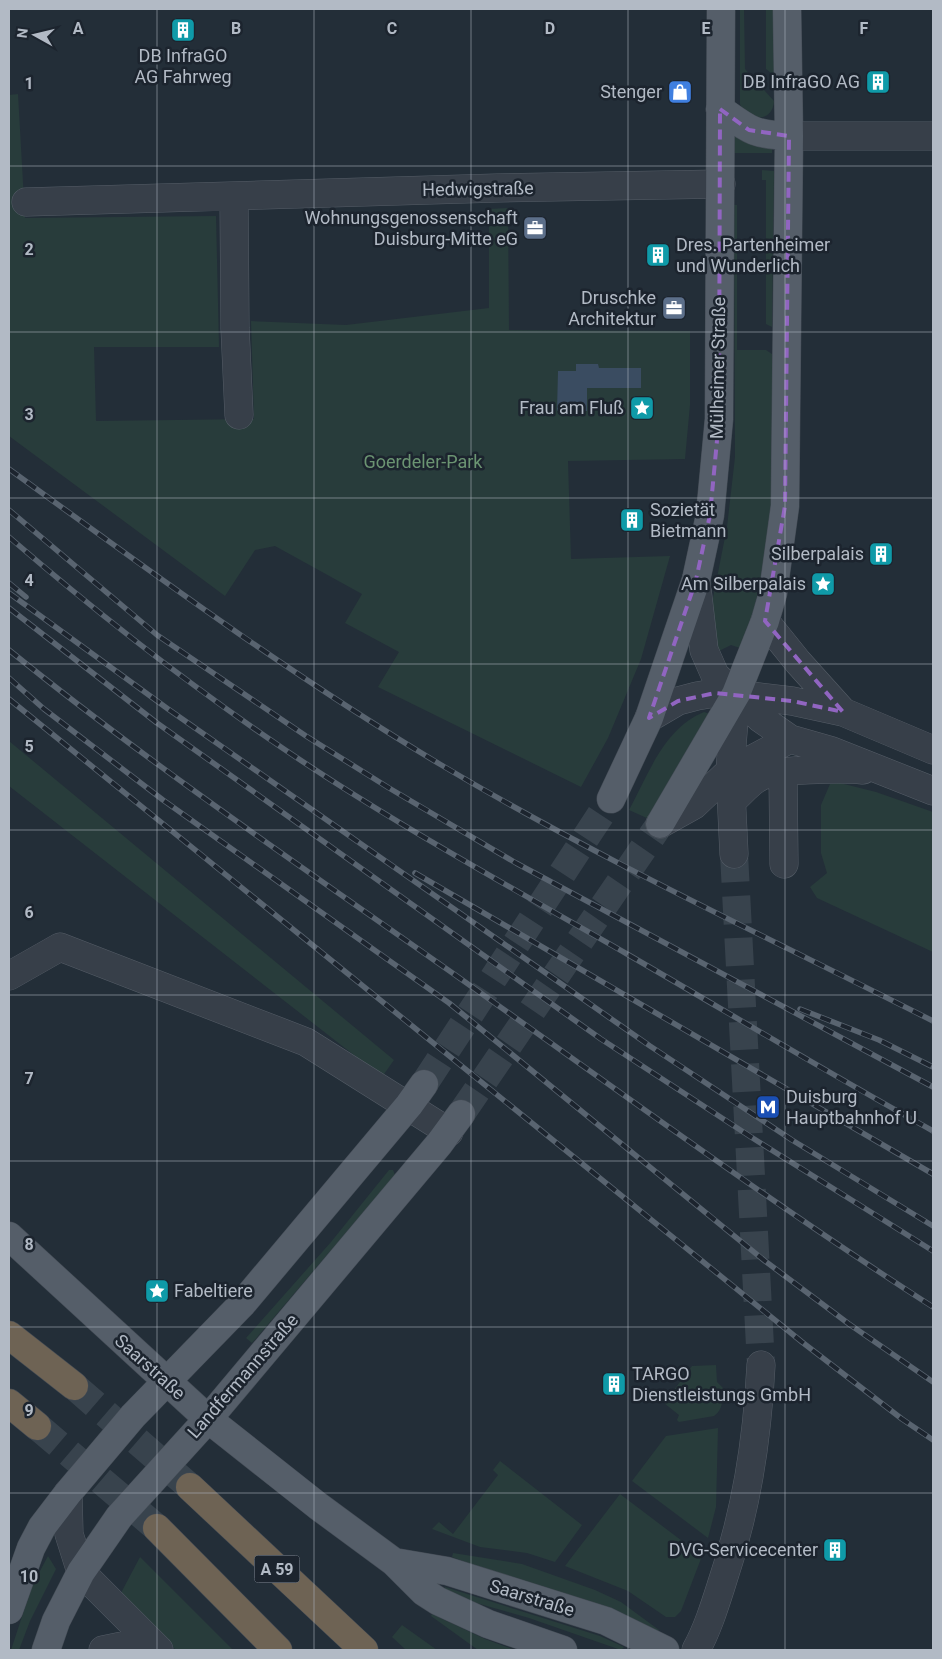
<svg xmlns="http://www.w3.org/2000/svg" width="942" height="1659" font-family="Roboto,sans-serif">
  <rect width="100%" height="100%" fill="#232e38"/>
  <!-- green -->
  <path fill="#283c3b" d="M740,9H744L745,69L774,101C773,119 757,121 744,114L740,104Z
    M766,9H775V76L766,69Z
    M18,94L25,218L216,216L219,347H94L96,421L254,419L251,321L346,325L489,308V209L508,208L509,330L690,331V405L685,459L568,461L571,559L670,556L641,659L608,738L581,787L378,687L399,652L345,623L362,594L275,546L255,550L225,596L9,436V95Z
    M732,130C745,142 754,147 772,148V153H732Z
    M762,170L774,171L772,327L766,324V180H762Z
    M734,205H737V350H766L772,354C772,408 775,464 771,518C767,562 755,606 743,649L731,645L717,652L711,608L727,527L735,457Z
    M704,712L710,714L649,819L629,810C648,775 664,728 704,712Z
    M9,741L394,1060L382,1077L9,786Z
    M840,783L876,792L933,812V952L817,898L810,887L827,873L821,853V805L830,784Z
    M389,1170H393L395,1175L252,1343L246,1338L331,1242Z
    M716,1365L717,1382L723,1388C722,1399 724,1409 714,1416L679,1422L677,1420L679,1415L664,1403L692,1366Z
    M718,1428L716,1507L708,1538L632,1481L666,1436Z
    M500,1461L582,1525L555,1562L527,1553L480,1547L432,1529L439,1522L453,1534L498,1475L493,1470Z
    M620,1494L702,1556L681,1611L675,1617H666L628,1591L565,1566Z
    M453,1553L522,1564L595,1590L621,1602L659,1630L657,1633L452,1557Z
    M48,1556L56,1569L30,1621L19,1650H11L32,1586Z
    M140,1557L233,1650H176L121,1598L122,1591Z
    M445,1587L600,1636L624,1647L621,1650L529,1618L462,1599L443,1591Z
    M432,1614L485,1639L515,1650H478L431,1616Z
    M402,1625L437,1650H406L392,1637Z"/>
  <!-- water -->
  <path fill="#3a4c61" d="M576,364H598L599,368H641V388H587V411H557L558,371H576Z"/>
  <g fill="none" stroke-linecap="round" stroke-linejoin="round">
    <!-- minor-tunnel -->
    <path stroke="#38434d" stroke-width="28" stroke-dasharray="28 14" stroke-linecap="butt" d="M734,854L761,1365"/>
    <!-- major-tunnel -->
    <path stroke="#38434d" stroke-width="28" stroke-dasharray="28 14" stroke-linecap="butt" d="M424,1084L611,799
      M461,1114L660,824"/>
    <!-- highway-tunnel -->
    <path stroke="#38434d" stroke-width="28" stroke-dasharray="28 14" stroke-linecap="butt" d="M74,1386L190,1487
      M37,1426L157,1528"/>
    <defs>
      <path id="minor" d="M789,136H933
        M234,196L235,328L239,415
        M26,202L497,188L721,184
        M696,580L704,650L715,675L760,718L790,739L832,751L933,791
        M765,621L798,662L843,712
        M649,718L678,701L697,696L715,693L736,694L792,701L843,712L933,750
        M783,773L784,864
        M732,801C740,794 749,783 758,778C773,769 843,768 863,770
        M660,824L694,805L730,771L790,739
        M734,854L730,771L736,694
        M9,976L60,947L306,1042L449,1132
        M68,1493L69,1534L81,1572L159,1650
        M103,1650L132,1644L159,1650
        M696,1650C707,1630 714,1608 721,1586C746,1512 757,1443 761,1365"/>
      <path id="major" d="M720,109C748,129 753,135 789,136
        M611,799L649,718L696,580L710,515L719,419L721,9
        M660,824L736,694L765,621L773,593L785,506L789,136L787,9
        M9,1236L208,1419L318,1506L394,1562L424,1592L438,1601L488,1624L563,1650
        M394,1562L447,1571L606,1621L665,1650
        M9,1610L31,1548L42,1527L68,1493L133,1416L242,1304L409,1105L424,1084
        M46,1650L56,1621L81,1572L119,1517L208,1419L439,1144L461,1114"/>
      <path id="highway" d="M9,1335L74,1386
        M9,1403L37,1426
        M190,1487L364,1650
        M157,1528L278,1650"/>
    </defs>
    <!-- minor casing -->
    <use href="#minor" stroke="#555d67" stroke-width="29"/>
    <!-- major casing -->
    <use href="#major" stroke="#434b55" stroke-width="29"/>
    <!-- highway casing -->
    <use href="#highway" stroke="#424a54" stroke-width="29"/>
    <!-- minor -->
    <use href="#minor" stroke="#373f49" stroke-width="28"/>
    <!-- major -->
    <use href="#major" stroke="#555e69" stroke-width="28"/>
    <!-- highway -->
    <use href="#highway" stroke="#6e6354" stroke-width="28"/>
    <defs>
      <path id="rail" d="M9,469C151,572 292,676 443,766C601,860 769,938 933,1021
        M9,510L157,635L306,736L389,788L516,863L933,1087
        M9,537C90,607 174,673 262,734C378,815 504,883 627,954C729,1013 830,1074 933,1131
        M9,583L26,597
        M9,593L168,709L650,1046L792,1140L933,1226
        M9,608L157,723L601,1039L751,1137L933,1251
        M9,650C151,765 302,867 451,972C611,1085 768,1201 933,1307
        M9,678L44,709L163,800L449,1003L765,1261L849,1324L933,1382
        M9,699L802,1342L902,1419L933,1440
        M415,873L933,1174
        M800,1009L879,1040L933,1067"/>
    </defs>
    <!-- rail casing -->
    <use href="#rail" stroke="#596470" stroke-width="5.5"/>
    <!-- rail -->
    <use href="#rail" stroke="#1c242e" stroke-width="4" stroke-dasharray="11" stroke-linecap="butt"/>
  </g>
  <!-- marked area -->
  <path fill="none" stroke="#9165c1" stroke-width="4" stroke-dasharray="10 6" stroke-linejoin="round" d="M720,109L749,130L789,136L785,506L765,621L843,712L792,701L715,693L678,701L649,718L696,580L710,515L719,419Z"/>
  <!-- grid -->
  <path fill="none" stroke="#b2bac5" stroke-width="1" stroke-opacity="0.55" d="M157,9V1650M314,9V1650M471,9V1650M628,9V1650M785,9V1650M9,166H933M9,332H933M9,498H933M9,664H933M9,830H933M9,995H933M9,1161H933M9,1327H933M9,1493H933"/>
  <!-- icons -->
  <defs>
    <symbol id="building-square" viewBox="-11 -11 22 22"><rect x="-9" y="-9" width="18" height="18" rx="4" fill="#0f9aa8" stroke="#1c242e"/><path d="M-4-6H4V6H1V3H-1V6H-4ZM-2.5-4.3h1.7v1.8h-1.7ZM.8-4.3h1.7v1.8H.8ZM-2.5-1h1.7V.8h-1.7ZM.8-1h1.7V.8H.8Z" fill="#fff"/></symbol>
    <symbol id="shop-square" viewBox="-11 -11 22 22"><rect x="-9" y="-9" width="18" height="18" rx="4" fill="#3f7fe0" stroke="#1c242e"/><path d="M-5-2.5h2.3a2.7 3.5 0 0 1 5.4 0H5L5.5 6h-11ZM-1.5-2.5h3a1.5 2.3 0 0 0-3 0Z" fill="#fff"/></symbol>
    <symbol id="office-square" viewBox="-11 -11 22 22"><rect x="-9" y="-9" width="18" height="18" rx="4" fill="#5c6f8a" stroke="#1c242e"/><path d="M-6-3h4V-5.5h4V-3h4V5H-6ZM-1-4.5V-3h2v-1.5ZM-6 0V1H6V0Z" fill="#fff"/></symbol>
    <symbol id="sight-square" viewBox="-11 -11 22 22"><rect x="-9" y="-9" width="18" height="18" rx="4" fill="#0f9aa8" stroke="#1c242e"/><path d="M0-6L1.8-2.2L6-1.7L2.9 1.2L3.7 5.4L0 3.3L-3.7 5.4L-2.9 1.2L-6-1.7L-1.8-2.2Z" fill="#fff"/></symbol>
    <symbol id="metro-square" viewBox="-11 -11 22 22"><rect x="-9" y="-9" width="18" height="18" rx="4" fill="#1a4fb4" stroke="#1c242e"/><path d="M-5.5 5V-5H-3L0 0L3-5H5.5V5H3V-.5L0 4L-3-.5V5Z" fill="#fff"/></symbol>
  </defs>
  <g fill-rule="evenodd">
    <use href="#building-square" x="169" y="16" width="28" height="28"/>
    <use href="#building-square" x="864" y="68" width="28" height="28"/>
    <use href="#shop-square" x="666" y="78" width="28" height="28"/>
    <use href="#office-square" x="521" y="214" width="28" height="28"/>
    <use href="#building-square" x="644" y="241" width="28" height="28"/>
    <use href="#office-square" x="660" y="294" width="28" height="28"/>
    <use href="#sight-square" x="628" y="394" width="28" height="28"/>
    <use href="#building-square" x="618" y="506" width="28" height="28"/>
    <use href="#building-square" x="867" y="540" width="28" height="28"/>
    <use href="#sight-square" x="809" y="570" width="28" height="28"/>
    <use href="#metro-square" x="754" y="1093" width="28" height="28"/>
    <use href="#sight-square" x="143" y="1277" width="28" height="28"/>
    <use href="#building-square" x="600" y="1370" width="28" height="28"/>
    <use href="#building-square" x="821" y="1536" width="28" height="28"/>
  </g>
  <g text-anchor="middle" stroke-width="5" stroke-linejoin="round" paint-order="stroke">
    <!-- shield labels -->
    <rect fill="#1c242e" stroke="#858d98" stroke-width="1" x="254.5" y="1555.5" width="45" height="27" rx="4"/>
    <g font-size="16" font-weight="bold" fill="#b2bac5">
      <text x="277" y="1575">A 59</text>
    </g>
    <!-- poi labels -->
    <g font-size="18" fill="#b2bac5" stroke="#1c242e" text-anchor="end">
      <text x="183" y="62" text-anchor="middle">DB InfraGO<tspan x="183" dy="21">AG Fahrweg</tspan></text>
      <text x="860" y="88">DB InfraGO AG</text>
      <text x="662" y="98">Stenger</text>
      <text x="518" y="224">Wohnungsgenossenschaft<tspan x="518" dy="21">Duisburg-Mitte eG</tspan></text>
      <text x="676" y="251" text-anchor="start">Dres. Partenheimer<tspan x="676" dy="21">und Wunderlich</tspan></text>
      <text x="656" y="304">Druschke<tspan x="656" dy="21">Architektur</tspan></text>
      <text x="624" y="414">Frau am Fluß</text>
      <text x="650" y="516" text-anchor="start">Sozietät<tspan x="650" dy="21">Bietmann</tspan></text>
      <text x="864" y="560">Silberpalais</text>
      <text x="806" y="590">Am Silberpalais</text>
      <text x="786" y="1103" text-anchor="start">Duisburg<tspan x="786" dy="21">Hauptbahnhof U</tspan></text>
      <text x="174" y="1297" text-anchor="start">Fabeltiere</text>
      <text x="632" y="1380" text-anchor="start">TARGO<tspan x="632" dy="21">Dienstleistungs GmbH</tspan></text>
      <text x="818" y="1556">DVG-Servicecenter</text>
    </g>
    <!-- street labels -->
    <g font-size="18" fill="#b2bac5" stroke="#1c242e">
      <text transform="translate(478 189) rotate(-1)" y="6">Hedwigstraße</text>
      <text transform="translate(718 368) rotate(-89)" y="6">Mülheimer Straße</text>
      <text transform="translate(150 1367) rotate(42)" y="6">Saarstraße</text>
      <text transform="translate(243 1376) rotate(-49)" y="6">Landfermannstraße</text>
      <text transform="translate(532 1598) rotate(17)" y="6">Saarstraße</text>
    </g>
    <!-- park labels -->
    <g font-size="18" fill="#6b9472" stroke="#1c242e">
      <text x="423" y="468">Goerdeler-Park</text>
    </g>
  </g>
  <g font-size="16" text-anchor="middle" font-weight="bold" fill="#b2bac5" stroke="#1c242e" stroke-width="5" stroke-linejoin="round" paint-order="stroke">
    <text x="78" y="34">A</text>
    <text x="236" y="34">B</text>
    <text x="392" y="34">C</text>
    <text x="550" y="34">D</text>
    <text x="706" y="34">E</text>
    <text x="864" y="34">F</text>
    <text x="29" y="89">1</text>
    <text x="29" y="255">2</text>
    <text x="29" y="420">3</text>
    <text x="29" y="586">4</text>
    <text x="29" y="752">5</text>
    <text x="29" y="918">6</text>
    <text x="29" y="1084">7</text>
    <text x="29" y="1250">8</text>
    <text x="29" y="1416">9</text>
    <text x="29" y="1582">10</text>
  </g>
  <!-- border -->
  <rect width="942" height="1659" fill="none" stroke="#b2bac5" stroke-width="20"/>
  <!-- north arrow -->
  <g transform="translate(35 35) rotate(278)" stroke="#1c242e" stroke-width="4" paint-order="stroke">
  <path d="M0-4L9 19L0 12L-9 19Z" fill="#b2bac5"/>
  <text y="-8" font-size="14" font-weight="bold" text-anchor="middle" fill="#b2bac5">N</text>
  </g>
</svg>
